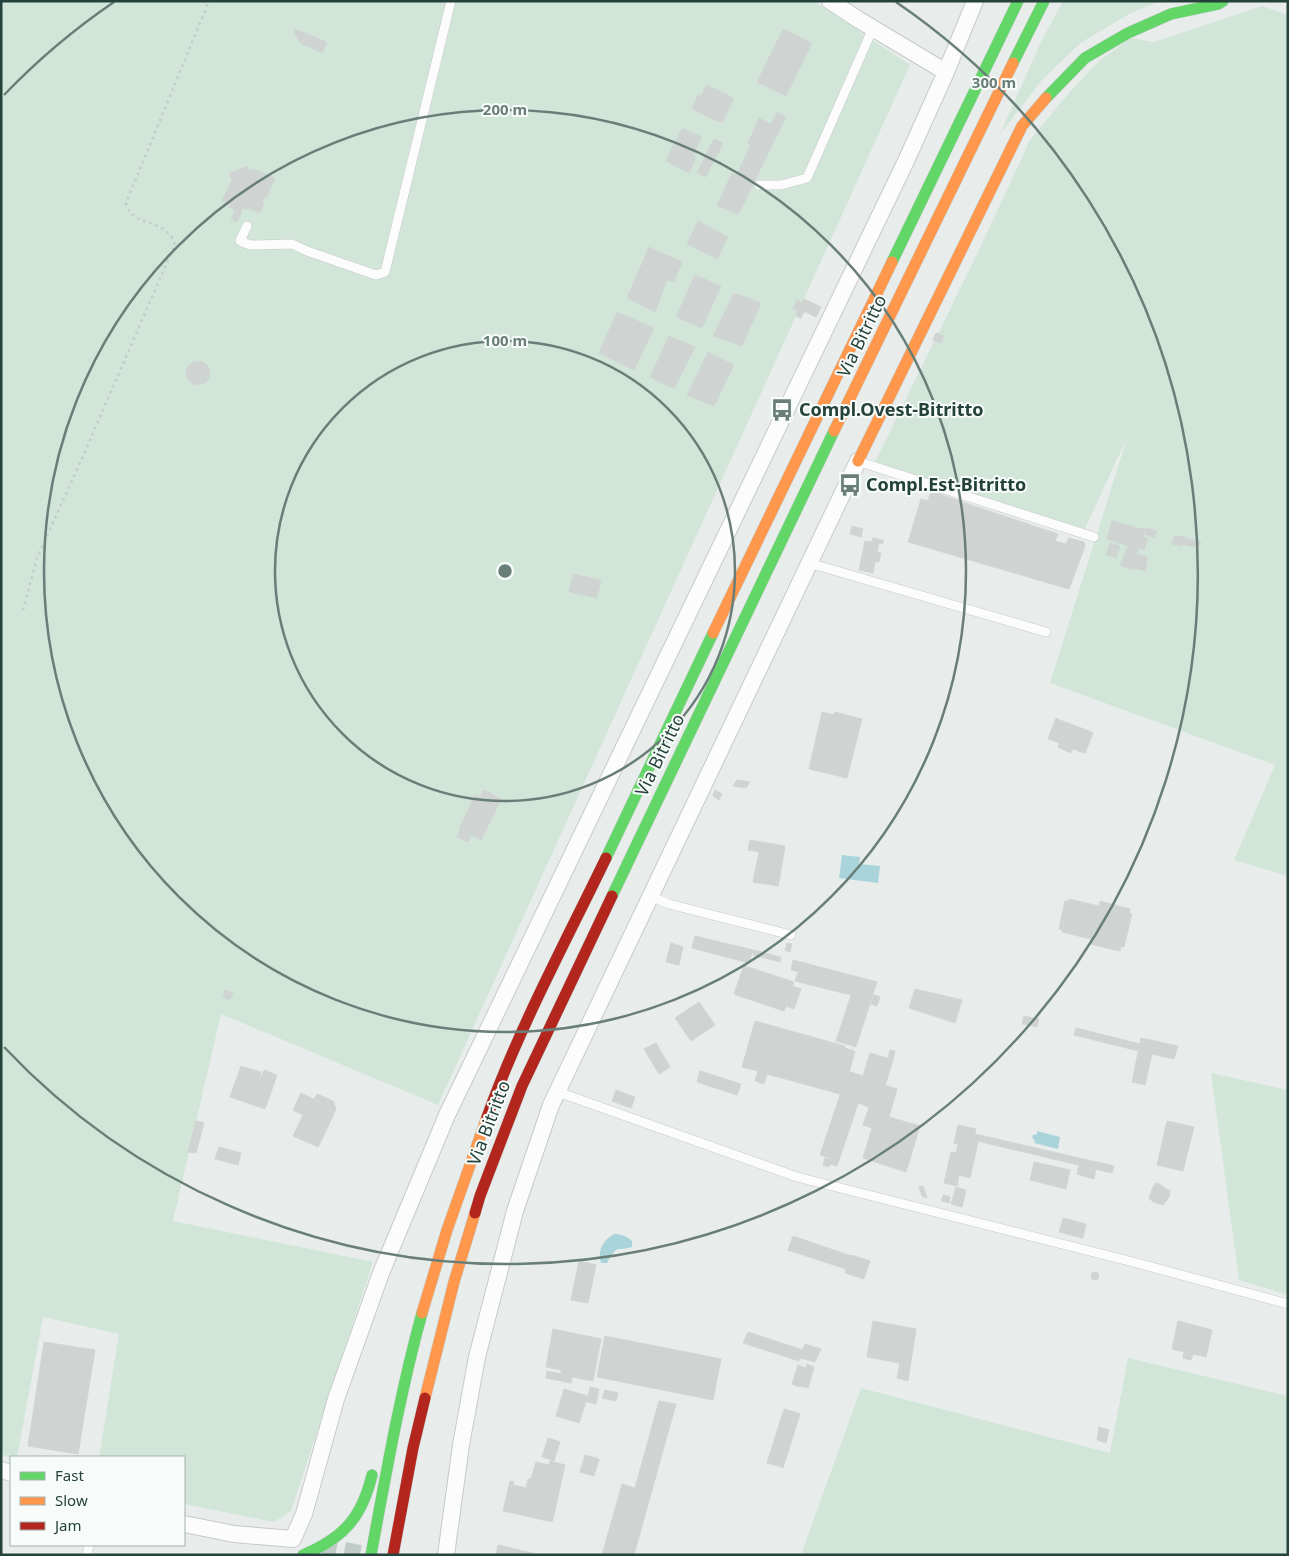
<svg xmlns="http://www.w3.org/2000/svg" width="1289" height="1556" font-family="'Noto Sans',sans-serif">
  <rect width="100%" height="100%" fill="#e8edeb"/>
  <!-- green -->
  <path fill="#d1e6d8" d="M1,1H814L910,65L438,1105L221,1014L173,1221L373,1262L291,1511L274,1522L184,1504V1457H99L119,1334L43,1317L17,1457L11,1458L1,1454Z
    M1063,1H1161L1131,13L1082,42L1043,79L1000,134L1041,42Z
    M1262,6L1288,15V876L1234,860L1275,765L1050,683L1127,438L1083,533L873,466L979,250L1030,140L1067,95L1099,61L1131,38L1154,42Z
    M1211,1073L1288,1090V1295L1239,1280Z
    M1128,1358L1288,1396V1555H801L861,1388L1110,1453Z"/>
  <!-- water -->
  <path fill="#a9d4db" d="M842,855L860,857L859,864L880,866L878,883L839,878Z
    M1037,1131L1060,1137L1058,1149L1034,1143L1035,1141L1032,1137L1033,1135L1037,1134Z
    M614,1234C621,1234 626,1236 632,1241V1247C616,1252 618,1243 607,1263H601C597,1251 603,1240 614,1234Z"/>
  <!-- building -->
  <path fill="#cfd4d2" stroke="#d1d6d4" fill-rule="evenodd" d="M295,29L327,42L322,53L300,43L294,32Z
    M783,29L812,43L786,96L757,82Z
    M707,85L728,95L715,120L700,113L707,99L701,96Z
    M698,95L707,99L700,113L692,109Z
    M728,95L734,98L722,123L715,120Z
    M777,112L786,117L738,215L717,205L732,173L736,175L739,170L747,174L759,148L748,143L759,118L771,124Z
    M682,128L693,133L681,156L694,162L689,173L666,161Z
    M693,133L702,137L693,155L696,157L694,162L681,156Z
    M714,139L723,143L717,155L708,150Z
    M751,144L759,148L747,174L739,170Z
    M708,150L717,155L710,169L701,165Z
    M701,165L710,169L706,177L697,173Z
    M247,166L262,202L264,203L260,213L248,208L247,210L243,208L237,222L231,219L235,210L228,207L230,205L222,201L232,180L229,174Z
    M254,169L275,178L266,198L264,197L262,202L249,171Z
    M698,221L728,237L717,259L687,244Z
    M649,247L682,262L674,282L667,280L655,312L627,298Z
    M695,275L721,286L702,328L676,317Z
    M734,293L761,303L742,346L713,336Z
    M804,299L821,307L816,317L799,309Z
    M797,300L802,303L799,309L804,312L801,318L796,316L798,311L793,309Z
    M617,312L654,328L634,370L599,353Z
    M936,333L944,336L941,343L933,340Z
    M669,336L695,347L674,389L650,377Z
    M708,352L734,365L714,406L687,395Z
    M186 373a12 12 0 1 1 24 0a12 12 0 1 1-24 0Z
    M931,491L974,506L971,513L928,501Z
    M921,499L971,513L974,506L1058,534L1055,541L1066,544L1069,538L1084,542L1085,546L1069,589L908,542Z
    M1112,521L1146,530L1137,554L1147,557L1146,571L1133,568L1136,559L1124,555L1128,546L1107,539Z
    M852,526L863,529L861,537L850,534Z
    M1146,528L1157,531L1154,538L1144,534Z
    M1175,535L1201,542L1198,548L1182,544V546L1172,544Z
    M1143,537L1148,539L1144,550L1140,548Z
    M873,538L883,540V544L872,542Z
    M865,541L879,543L877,552L881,553L879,562H875L873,573L859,570Z
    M1110,543L1120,546L1116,558L1106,554Z
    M1124,555L1136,559L1132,570L1120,565Z
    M573,574L601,580L597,598L569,592Z
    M822,712L834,715L835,712L862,719L847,778L809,769ZM832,723L848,727L847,732L852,733L843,771L816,765L823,739L828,740Z
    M1056,718L1060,720L1052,740L1048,739Z
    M1060,720L1089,731L1081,752L1052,740Z
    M832,723L848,727L847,732L852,733L843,771L816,765L823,739L828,740Z
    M1089,731L1093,733L1085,753L1081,752Z
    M1059,743L1073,748L1071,753L1058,747Z
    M737,780L750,782L746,788L733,786Z
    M484,790L501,799L498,806L480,797Z
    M715,790L722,794L719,800L713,796Z
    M475,795L498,806L481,840L459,829Z
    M460,830L471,835L468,842L457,837Z
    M750,840L785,846L780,876L755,872L759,852L748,850Z
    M755,872L780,876L778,886L753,882Z
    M1069,899L1132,914L1124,947L1062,932Z
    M1065,901L1069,902L1062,930L1059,929Z
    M1100,901L1130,909L1129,914L1099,906Z
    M695,936L753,950L749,963L692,948Z
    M1091,939L1121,947L1120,951L1090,944Z
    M671,943L683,947L679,965L666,962Z
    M787,943L792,944L790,952L785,950Z
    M754,950L781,957L780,962L753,955Z
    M793,960L877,982L856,1047L836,1041L854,986L791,970Z
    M744,965L748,967L739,996L734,994Z
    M748,967L794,982L784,1011L739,996Z
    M798,972L854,986L851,995L795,981Z
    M792,986L801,989L794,1009L786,1006Z
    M915,989L962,1000L955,1023L909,1008Z
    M225,990L233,993L230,1000L223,997Z
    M874,995L880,997L877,1006L871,1004Z
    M699,1002L715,1025L691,1041L675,1018Z
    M1024,1016L1039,1019L1037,1027L1022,1024Z
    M755,1021L845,1046L838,1069L848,1071L840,1094L767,1074L764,1084L755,1081L758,1071L742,1067Z
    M1076,1028L1140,1044L1139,1051L1074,1035Z
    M1141,1038L1178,1046L1174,1059L1152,1054L1145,1085L1132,1082Z
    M656,1043L670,1067L659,1074L644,1049Z
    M844,1048L855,1051L849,1072L838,1069Z
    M890,1050L895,1051L893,1060L888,1058Z
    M870,1053L893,1060L886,1083L867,1077L837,1166L830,1164L832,1159L820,1155L848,1071L863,1076Z
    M241,1066L261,1072L259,1078L246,1073L239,1093L261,1101L268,1079L262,1076L264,1070L277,1075L265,1109L230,1097Z
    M700,1071L741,1084L737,1095L697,1082Z
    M246,1073L259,1078L260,1076L268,1079L261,1101L239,1093Z
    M867,1077L886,1083L885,1085L897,1089L889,1117L920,1126L906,1172L863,1158L872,1128L863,1125L869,1107L858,1103Z
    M616,1090L635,1097L631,1108L612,1101Z
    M301,1093L330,1107L321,1128L326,1131L318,1147L293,1136L303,1115L293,1110Z
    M317,1094L333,1101L336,1109L326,1131L321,1128L330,1107L314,1100Z
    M196,1121L204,1123L196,1153L188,1152Z
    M1167,1121L1194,1127L1183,1171L1157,1165Z
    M958,1125L976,1129L973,1140L978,1142L970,1178L959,1175L957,1186L944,1183L951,1152L956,1153L958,1144L954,1143Z
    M975,1134L1114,1166L1112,1173L973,1140Z
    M219,1147L241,1153L238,1165L215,1159Z
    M825,1158L832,1160L829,1167L823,1165Z
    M1034,1162L1070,1170L1066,1189L1030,1180Z
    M1079,1165L1096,1169L1094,1179L1077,1174Z
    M1156,1183L1159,1184L1170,1191L1169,1197L1163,1205L1153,1202L1149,1198L1153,1187Z
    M923,1186L927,1198L922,1196L919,1187Z
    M956,1187L966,1190L962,1207L951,1204Z
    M943,1195L950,1197L949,1203L941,1201Z
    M1063,1218L1086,1224L1083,1238L1059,1232Z
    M793,1236L851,1256L846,1269L788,1250Z
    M851,1255L870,1261L864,1279L845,1273Z
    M579,1261L596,1265L588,1303L571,1300Z
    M1091 1276a4 4 0 1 1 8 0a4 4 0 1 1-8 0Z
    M873,1321L916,1329L908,1381L897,1378L900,1363L867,1357Z
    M1178,1321L1212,1330L1206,1357L1172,1349Z
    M553,1329L601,1339L593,1381L572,1377L571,1383L546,1378L547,1371L561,1374V1370L546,1367Z
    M748,1332L803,1350L799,1361L743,1343Z
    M605,1336L721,1359L713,1400L597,1377Z
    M44,1342L95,1350L78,1454L28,1446Z
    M805,1344L821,1349L815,1362L800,1358Z
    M1184,1351L1193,1354L1191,1360L1183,1358Z
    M807,1364L814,1367L808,1388L800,1386Z
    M798,1365L805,1368L799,1387L792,1384Z
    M590,1387L599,1389L596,1404L587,1402Z
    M564,1389L588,1396L579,1423L556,1416Z
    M605,1390L618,1393L616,1401L602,1398Z
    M659,1401L676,1404L634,1555H602L622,1484L635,1488Z
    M784,1409L795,1412L778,1466L767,1463Z
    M795,1412L800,1414L783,1468L778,1466Z
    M1099,1427L1109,1430L1106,1443L1097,1440Z
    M548,1438L560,1442L554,1461L542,1457Z
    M585,1455L599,1459L594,1476L580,1472Z
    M550,1461L565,1465L553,1519L508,1508L513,1485L526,1488L528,1479H531L536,1462L549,1465Z
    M510,1481L514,1482L508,1508L553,1519L552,1522L503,1511Z
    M498,1545L533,1553V1555H496Z"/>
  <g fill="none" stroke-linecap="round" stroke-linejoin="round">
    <!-- street-tunnel -->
    <path stroke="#c1cbc8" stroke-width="16" stroke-dasharray="16 8" stroke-linecap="butt" d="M321,1545L370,1555"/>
    <defs>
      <path id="lane" d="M759,185H781L807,178L873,28
        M247,226L240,241L250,245L292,244L307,251L376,275L385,272L451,1
        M860,462L1094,537
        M809,563L1046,632
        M650,896L669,904L791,935
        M558,1092L797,1177L1137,1263L1288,1304
        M87,1555L89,1545"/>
      <path id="street" d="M830,1L859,20L946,72
        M1,1470L11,1473
        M184,1524L234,1534L293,1539L304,1514L336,1399L381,1273L447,1115L906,161L946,72L975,1
        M446,1555L461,1445L477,1357L515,1211L551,1105L858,461"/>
      <path id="fast" d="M1013,63L1044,1
        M1046,98L1085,58L1128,33L1171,14L1218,4L1223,1
        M892,262L1018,1
        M606,858L713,633
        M612,896L834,431
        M303,1555C344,1538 362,1517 372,1475
        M371,1555C386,1474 400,1393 422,1313"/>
      <path id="slow" d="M834,431L1013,63
        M858,461L1022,126L1046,98
        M713,633L892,262
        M422,1313L447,1230L487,1117
        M425,1398L454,1282L475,1213"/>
      <path id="jam" d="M487,1117C519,1028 565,943 606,858
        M475,1213L480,1196L522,1086L612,896
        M393,1555L413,1448L425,1398"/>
    </defs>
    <!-- lane casing -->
    <use href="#lane" stroke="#c5cac8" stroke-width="10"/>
    <!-- street casing -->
    <use href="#street" stroke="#c5cac8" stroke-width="18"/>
    <!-- fast casing -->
    <use href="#fast" stroke="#c3ccc9" stroke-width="12"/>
    <!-- slow casing -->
    <use href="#slow" stroke="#c3ccc9" stroke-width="12"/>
    <!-- jam casing -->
    <use href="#jam" stroke="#c3ccc9" stroke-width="12"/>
    <!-- path -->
    <path stroke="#c3ccca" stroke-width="2.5" stroke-dasharray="2.5 4" stroke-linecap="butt" d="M23,610L37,558L87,447L175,244C173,241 172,236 169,234C155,219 131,225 126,203L209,1"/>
    <!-- lane -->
    <use href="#lane" stroke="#fcfcfc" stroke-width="9"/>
    <!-- street -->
    <use href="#street" stroke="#fcfcfc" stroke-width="16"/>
    <!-- fast -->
    <use href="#fast" stroke="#63d668" stroke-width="11"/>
    <!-- slow -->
    <use href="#slow" stroke="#ff974d" stroke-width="11"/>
    <!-- jam -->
    <use href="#jam" stroke="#b3261e" stroke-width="11"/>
  </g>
  <!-- distance rings -->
  <g fill="none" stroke="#697e78" stroke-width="2.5">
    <circle cx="505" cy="571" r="230"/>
    <circle cx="505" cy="571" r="461"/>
    <path d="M4 95A691 691 0 0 1 114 2M896 2A691 691 0 1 1 4 1047"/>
  </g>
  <!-- icons -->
  <defs>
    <symbol id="bus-bare" viewBox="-9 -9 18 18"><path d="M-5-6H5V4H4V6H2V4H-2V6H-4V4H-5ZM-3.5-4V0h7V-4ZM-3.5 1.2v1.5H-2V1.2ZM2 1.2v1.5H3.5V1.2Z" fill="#697e78" stroke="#f7fbf9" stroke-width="2.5" paint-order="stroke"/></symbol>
  </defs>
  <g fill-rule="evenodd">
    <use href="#bus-bare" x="766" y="394" width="32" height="32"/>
    <use href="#bus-bare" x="834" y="469" width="32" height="32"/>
  </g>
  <g text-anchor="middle" stroke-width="4" stroke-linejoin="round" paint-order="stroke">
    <!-- street labels -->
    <g font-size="18" fill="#24423a" stroke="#f7fbf9">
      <text transform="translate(862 336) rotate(-64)" y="6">Via Bitritto</text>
      <text transform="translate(660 755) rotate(-64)" y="6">Via Bitritto</text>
      <text transform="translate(489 1123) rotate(-69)" y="6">Via Bitritto</text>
    </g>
    <!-- poi labels -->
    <g font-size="18" font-weight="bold" fill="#24423a" stroke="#f7fbf9" text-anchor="start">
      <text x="799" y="416">Compl.Ovest-Bitritto</text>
      <text x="866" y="491">Compl.Est-Bitritto</text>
    </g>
  </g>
  <circle cx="505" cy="571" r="8" fill="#697e78" stroke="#f7fbf9" stroke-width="2.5"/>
  <g font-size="15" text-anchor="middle" font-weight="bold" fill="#697e78" stroke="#f7fbf9" stroke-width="4" stroke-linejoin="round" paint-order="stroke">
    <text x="994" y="88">300 m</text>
    <text x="505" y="115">200 m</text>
    <text x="505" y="346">100 m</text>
  </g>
  <!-- border -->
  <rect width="1289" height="1556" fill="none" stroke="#24423a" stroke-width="5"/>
  <!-- legend -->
  <rect x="10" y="1456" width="175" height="90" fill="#f7fbf9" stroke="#a3b1ad"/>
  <rect x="20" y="1472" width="25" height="8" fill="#63d668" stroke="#a3b1ad"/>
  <text x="55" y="1481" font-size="15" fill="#24423a">Fast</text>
  <rect x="20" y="1497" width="25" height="8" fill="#ff974d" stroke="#a3b1ad"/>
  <text x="55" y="1506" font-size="15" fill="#24423a">Slow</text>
  <rect x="20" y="1522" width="25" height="8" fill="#b3261e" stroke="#a3b1ad"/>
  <text x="55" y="1531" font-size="15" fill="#24423a">Jam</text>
</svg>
